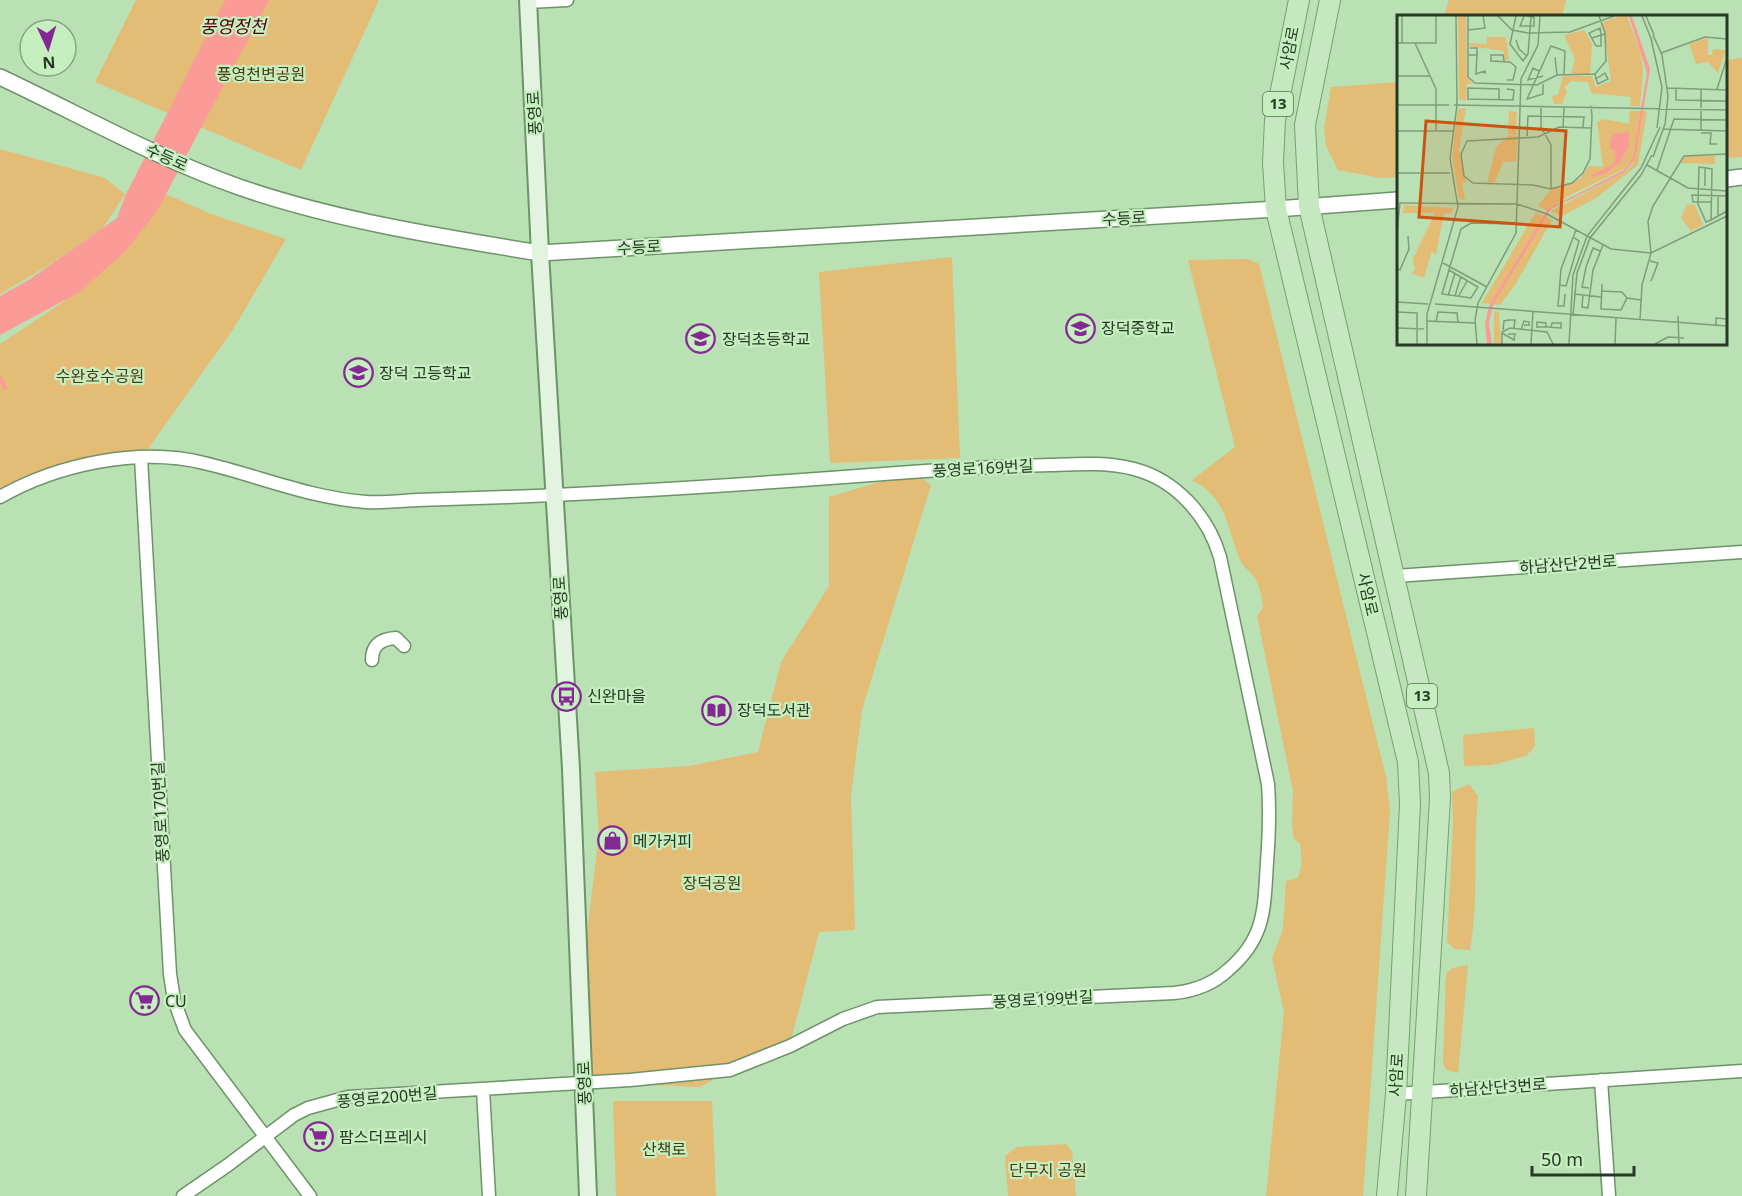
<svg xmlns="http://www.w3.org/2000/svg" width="1742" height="1196" font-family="'Noto Sans','Noto Sans KR',sans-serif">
  <rect width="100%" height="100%" fill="#b9e1b3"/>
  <!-- green -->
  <path fill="#e3bc76" d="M136,0H379L301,170L95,82Z
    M1449,0H1566L1562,16H1444Z
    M1742,58V157L1726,158V60Z
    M1398,82V177L1381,178L1338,170L1326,146L1324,129L1331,87Z
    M0,149L105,178L125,194L103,228L49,265L0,294Z
    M166,194L211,214L286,239L234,328L148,449L24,476L0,490V344L66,300Z
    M952,257L960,458L830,463L819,272Z
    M1248,259L1259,264L1386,777L1390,810L1363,1196H1266L1284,1012L1272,958L1283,929L1286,881L1298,878L1302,863L1300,843L1294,839L1292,825L1293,791L1257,616L1263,607C1261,594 1260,582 1250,572C1247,568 1243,567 1241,562C1226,529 1229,499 1192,480L1235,447L1188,260Z
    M913,472L931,485L862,710L851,795L855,930L819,932L792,1036L700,1087L584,1082V955L599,836L595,772L689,766L758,752L781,662L829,586V497Z
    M1534,728L1535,746L1526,756L1492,765L1464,766L1463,735Z
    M1469,784L1478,796C1473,847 1479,899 1470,950L1455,949L1447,942L1453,825L1452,792Z
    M1468,965L1458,1073L1446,1070L1443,1063L1446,974L1452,968Z
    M613,1101H712L716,1196H616Z
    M1066,1144L1072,1151L1076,1196H1008L1005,1156L1017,1147Z"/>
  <!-- water -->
  <path fill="#fa9b98" d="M225,0H269L157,211L124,253L78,293L0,335V296L30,279L117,218L126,194Z"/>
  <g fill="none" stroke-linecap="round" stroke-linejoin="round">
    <!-- stream -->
    <path stroke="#fa9b98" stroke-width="4" d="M0,378L5,388"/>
    <defs>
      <path id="minor" d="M528,2L567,0
        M141,458L170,974L174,1000L185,1030L310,1196
        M0,497C58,464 139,447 204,463C259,476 310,498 366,502C383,503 400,501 417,500C447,499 477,498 507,497C637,492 767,483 897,473C948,469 999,466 1051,465C1078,464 1107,462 1134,469C1176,480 1208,516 1220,557L1268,784C1270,810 1269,836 1267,862C1264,908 1266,938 1228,970C1213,984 1194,991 1174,993L877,1007L843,1019L790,1046L730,1070L630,1080L348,1097L308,1108L294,1115L228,1165L183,1196
        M1395,576L1742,552
        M372,660C372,645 381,639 396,638L404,646
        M1601,1080L1609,1196
        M483,1090L489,1196
        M1396,1094L1742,1071"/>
      <path id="tertiary" d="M0,77C79,114 156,158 239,187C334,220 441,237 540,253L1276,209L1398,200
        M1726,179L1742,177"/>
      <path id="secondary" d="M528,0L540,253L571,769L588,1196"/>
      <path id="primary" d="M1299,0L1275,120L1273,163L1276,209L1408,762L1410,804L1396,1094L1387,1196
        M1330,0L1305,125L1309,206L1439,773L1440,798L1416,1196"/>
    </defs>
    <!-- minor casing -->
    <use href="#minor" stroke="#6d9368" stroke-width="15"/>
    <!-- tertiary casing -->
    <use href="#tertiary" stroke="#6d9368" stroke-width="18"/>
    <!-- secondary casing -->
    <use href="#secondary" stroke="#6d9368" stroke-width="20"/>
    <!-- primary casing -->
    <use href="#primary" stroke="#75a16f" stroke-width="22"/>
    <!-- minor -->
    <use href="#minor" stroke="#fff" stroke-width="12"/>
    <!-- tertiary -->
    <use href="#tertiary" stroke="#fff" stroke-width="15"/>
    <!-- secondary -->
    <use href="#secondary" stroke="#e2f4e0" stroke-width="16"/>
    <!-- primary -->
    <use href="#primary" stroke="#c5e8c0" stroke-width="20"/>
  </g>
  <!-- icons -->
  <defs>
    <symbol id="school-ring" viewBox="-11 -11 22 22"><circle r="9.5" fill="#c6efc0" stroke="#842893" stroke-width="1.5"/><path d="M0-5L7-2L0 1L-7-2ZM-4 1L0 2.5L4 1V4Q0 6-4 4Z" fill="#842893"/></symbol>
    <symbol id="bus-ring" viewBox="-11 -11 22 22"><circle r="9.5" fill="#c6efc0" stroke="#842893" stroke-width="1.5"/><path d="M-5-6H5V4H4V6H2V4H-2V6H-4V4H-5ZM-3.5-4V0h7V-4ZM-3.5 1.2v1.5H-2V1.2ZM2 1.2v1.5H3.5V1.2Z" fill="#842893"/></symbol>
    <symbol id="library-ring" viewBox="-11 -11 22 22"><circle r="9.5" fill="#c6efc0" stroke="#842893" stroke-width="1.5"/><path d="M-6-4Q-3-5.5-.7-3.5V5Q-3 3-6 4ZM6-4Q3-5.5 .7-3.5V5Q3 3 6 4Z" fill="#842893"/></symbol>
    <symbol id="shop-ring" viewBox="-11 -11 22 22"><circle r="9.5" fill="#c6efc0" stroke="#842893" stroke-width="1.5"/><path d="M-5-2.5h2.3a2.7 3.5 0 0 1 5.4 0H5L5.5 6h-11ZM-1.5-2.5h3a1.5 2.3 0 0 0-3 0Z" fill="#842893"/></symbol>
    <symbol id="supermarket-ring" viewBox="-11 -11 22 22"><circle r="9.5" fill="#c6efc0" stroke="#842893" stroke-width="1.5"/><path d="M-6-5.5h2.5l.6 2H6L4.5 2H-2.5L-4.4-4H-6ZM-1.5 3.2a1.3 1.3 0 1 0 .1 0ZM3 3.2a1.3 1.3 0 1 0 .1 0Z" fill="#842893"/></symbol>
  </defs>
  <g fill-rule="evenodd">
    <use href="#school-ring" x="1064" y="312" width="33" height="33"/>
    <use href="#school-ring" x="684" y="322" width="33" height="33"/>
    <use href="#school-ring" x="342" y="356" width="33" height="33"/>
    <use href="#bus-ring" x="550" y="680" width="33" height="33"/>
    <use href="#library-ring" x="700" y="694" width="33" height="33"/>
    <use href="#shop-ring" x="596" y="824" width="33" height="33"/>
    <use href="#supermarket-ring" x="128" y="984" width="33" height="33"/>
    <use href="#supermarket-ring" x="302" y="1120" width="33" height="33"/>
  </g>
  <g text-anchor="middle" stroke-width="4.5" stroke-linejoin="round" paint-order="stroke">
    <!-- shield labels -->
    <g fill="#c6efc0" stroke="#576f54" stroke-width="1.5">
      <rect x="1263" y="92" width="30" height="24" rx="4.5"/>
      <rect x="1407" y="684" width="30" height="24" rx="4.5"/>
    </g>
    <g font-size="15" font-weight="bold" fill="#283826">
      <text x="1278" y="109">13</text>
      <text x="1422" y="701">13</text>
    </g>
    <!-- street labels -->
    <g font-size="16" fill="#283826" stroke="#c6efc0">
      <text transform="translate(1289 48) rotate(-79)" y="6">사암로</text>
      <text transform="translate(534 113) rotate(-93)" y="6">풍영로</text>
      <text transform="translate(167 157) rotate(24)" y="6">수등로</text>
      <text transform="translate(1124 218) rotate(-3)" y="6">수등로</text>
      <text transform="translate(639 247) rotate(-3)" y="6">수등로</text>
      <text transform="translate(983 468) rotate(-3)" y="6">풍영로169번길</text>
      <text transform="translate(1568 564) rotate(-4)" y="6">하남산단2번로</text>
      <text transform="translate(1368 594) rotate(77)" y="6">사암로</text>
      <text transform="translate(560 598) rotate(-93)" y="6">풍영로</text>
      <text transform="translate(160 812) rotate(-93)" y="6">풍영로170번길</text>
      <text transform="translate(1043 999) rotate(-3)" y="6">풍영로199번길</text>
      <text transform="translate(1396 1075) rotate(-87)" y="6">사암로</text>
      <text transform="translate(584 1083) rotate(-92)" y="6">풍영로</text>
      <text transform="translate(1498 1087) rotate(-4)" y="6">하남산단3번로</text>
      <text transform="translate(387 1097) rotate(-5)" y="6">풍영로200번길</text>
    </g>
    <!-- park labels -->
    <g font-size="16" fill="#4b3914" stroke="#c6efc0">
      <text x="261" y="80">풍영천변공원</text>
      <text x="100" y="382">수완호수공원</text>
      <text x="712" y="889">장덕공원</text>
      <text x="664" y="1155">산책로</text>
      <text x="1048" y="1176">단무지 공원</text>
    </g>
    <!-- poi labels -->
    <g font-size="16" fill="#283826" stroke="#c6efc0" text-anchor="start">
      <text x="1101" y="334">장덕중학교</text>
      <text x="722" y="345">장덕초등학교</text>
      <text x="379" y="379">장덕 고등학교</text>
      <text x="587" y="702">신완마을</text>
      <text x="737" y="716">장덕도서관</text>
      <text x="633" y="847">메가커피</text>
      <text x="165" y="1007">CU</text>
      <text x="339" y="1143">팜스더프레시</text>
    </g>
    <!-- water labels -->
    <g font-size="18" font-style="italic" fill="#55000c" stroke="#c6efc0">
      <text x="233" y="33">풍영정천</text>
    </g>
  </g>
  <!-- overview -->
  <g transform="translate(1397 15)">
    <rect width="330" height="330" fill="#b9e1b3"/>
    <path d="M61,1H69L70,62L76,69H70L69,86L62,84ZM223,1H230L243,36L246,55L243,91H233L234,82L194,78L191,67L174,66L167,73L170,76L165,89H157L155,81L161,80L166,61H195L199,72L214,66L206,7ZM187,15L195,29L193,59H174L178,44L167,20ZM90,22H109L112,45H107V36L72,31V28L90,29ZM311,23V40H315L316,34L329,35L321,58L311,47L299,49L292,29ZM69,93L62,135L69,167L65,169L68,185L62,184L55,142L61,94ZM112,96L120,97L119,120L111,119ZM233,96H250L241,150L199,183L165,201L154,196L230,156L236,148L240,123L236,143L227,154L171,181L150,196L141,191L153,175L183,164L192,151L206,152L200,107L207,104L232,109ZM112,120L121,121L119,146L106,147L98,167L90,168L99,132ZM289,141H318V149L283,148ZM290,189L298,190L306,210L294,216L284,203ZM7,190L56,193L55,198H47L39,240L35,236L27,263L14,258L18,255L16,244L38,198H5ZM139,197L155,205L118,270L103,290L85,288ZM97,296L102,297L104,329H97Z" fill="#e3bc76"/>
    <path d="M232,1H235L253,54L238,144L228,157L154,194L97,288L92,307L95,329H90L88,309L92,291L151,194L227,155L236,143L250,58ZM232,116L231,133L223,147L208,159L192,162L217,149L219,141L215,139L220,137L213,133V125L217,119Z" fill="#fa9b98"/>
    <path fill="none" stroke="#7f9d7b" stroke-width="1.5" d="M5,1V28M71,1V62L78,68M101,1L115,15L131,18L173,17L217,1M119,1L113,29L126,46L131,39L134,2M127,1L123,11H137V2L130,1M245,1L255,26M249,1L257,20M71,15L88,13L86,1M195,23L204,20V31H199L192,18L203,13L204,20L208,19M254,24L265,72L260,113M119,25L122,34L130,41M0,28H39V1M18,28L39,74V116M264,38L308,22L330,24M71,40H80V33H73M80,40L79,59L88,56V59M158,42L160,60M107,46L106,40H94V46L113,47L119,52L116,65H110M142,56L136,53L131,65L146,61M198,59L199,64L201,69L211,64L208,58L199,64M0,61H33M78,68L140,70L160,60L198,59L209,46L208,18L202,1M146,69V79L130,84L154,31L168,36L167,60M270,73L330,75M279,73V85L330,86M304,74V93M320,74L330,43M102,85V74L71,73V84L116,85L117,75L110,74M0,90H52M57,90L330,95M144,93V112L154,130V174M166,112L167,93M194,113L162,112L141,122L70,126L64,139L67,161L76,168L136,170L154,174L175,168L186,158L193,144L195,101L194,91M266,114L330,116M304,115V96M0,116H56M304,118H314L313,129H320M130,121L131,101L187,102L186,112M256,142L268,109L271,81L265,40L256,20M250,150L291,173L330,176M302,152L315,154L314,205L309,207L301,189ZM260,155L277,104L330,105M0,158H53M308,171V152M314,187H296L295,180L330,181M0,188L120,189L150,199L214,234L254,238L330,201M321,201V181M314,205L330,196M0,217L3,188M253,246L261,248L254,266M46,248L90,272M0,253L3,255L12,234L11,221M52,255L81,272L74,283L45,279L52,255L64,214L74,208L118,209M205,269L204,294L224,295L230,283M162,270L169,271L182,226L176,222M192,273L185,272L189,252L196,233L203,236M204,276L225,277L230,283L244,285M168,279L167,291H161L164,254L179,215M177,279L204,282M186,280L185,292L191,293L196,255L206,230M51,281L58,258M58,281L64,261M61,282L70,266M0,287L31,289M38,289L330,311M0,297L20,298V329M176,300L180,258L193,223L244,160L255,140M281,301L282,329M243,305L245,270L254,238L251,206L256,191L287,141L330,139M29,306L78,308M39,307L41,297L60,298L61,308M319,310V303L330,304M139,312H151L164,313V308H155L154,313M140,312V307L149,308V312M0,313L27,314M106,315L107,306L112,305H118L117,313M124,315L127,306L132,307V310H127M105,318L117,325L118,319H111M30,329V299L61,192L53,143L60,90L59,1M80,329L78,305L81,288L119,218L124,64L141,30L143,1M105,329V317L113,313L150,317L156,329M134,329L136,297M172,329L176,260L190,221L244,153L263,112M218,329L219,303M258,329L271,322L287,323"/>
    <path fill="#cb5410" fill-opacity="0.15" stroke="#cb5410" stroke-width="3" d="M29,106L169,116L163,212L22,202Z"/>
    <rect width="330" height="330" fill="none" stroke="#283826" stroke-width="3"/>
  </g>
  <!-- north arrow -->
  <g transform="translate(48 48) rotate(176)"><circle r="28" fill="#c6efc0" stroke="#87a682" stroke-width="1.5"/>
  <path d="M0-4.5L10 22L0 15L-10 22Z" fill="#842893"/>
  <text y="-9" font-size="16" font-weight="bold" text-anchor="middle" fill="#283826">N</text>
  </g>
  <!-- scale -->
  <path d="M1532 1166v9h102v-9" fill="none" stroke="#283826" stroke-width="3"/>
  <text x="1541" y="1166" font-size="18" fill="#283826" stroke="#c6efc0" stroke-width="4.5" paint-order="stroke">50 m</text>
</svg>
